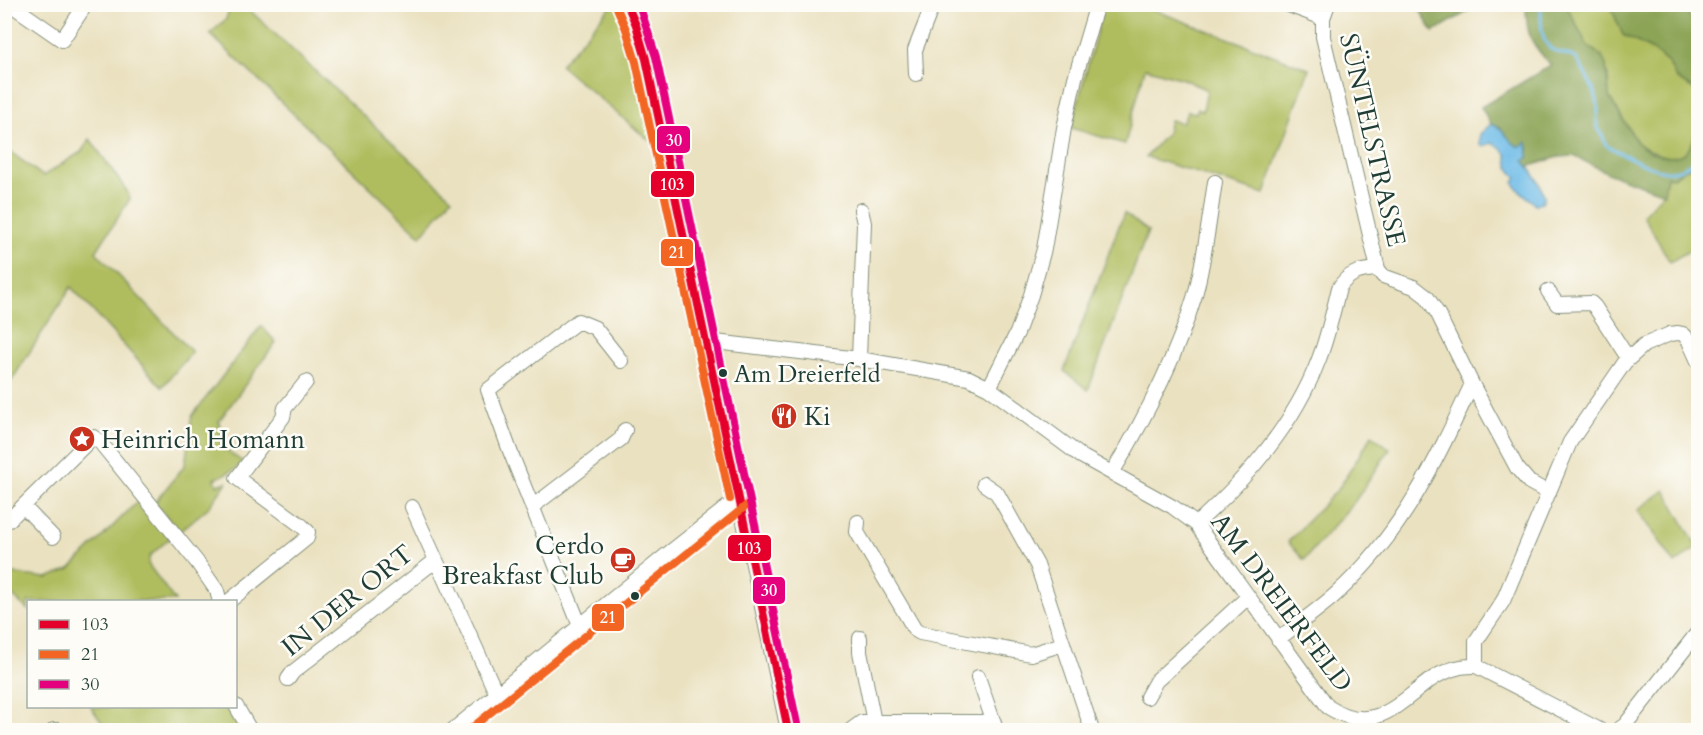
<svg xmlns="http://www.w3.org/2000/svg" width="1703" height="735" font-family="Cardo,serif">
  <rect width="100%" height="100%" fill="#fdfcf7"/>
  <filter id="ink" filterUnits="userSpaceOnUse"><feTurbulence type="fractalNoise" baseFrequency=".0167" numOctaves="2"/><feDisplacementMap in="SourceGraphic" scale="12" xChannelSelector="R" yChannelSelector="G"/><feConvolveMatrix kernelMatrix="1 2 1 2 8 2 1 2 1" color-interpolation-filters="sRGB"/></filter>
  <filter id="wash" filterUnits="userSpaceOnUse"><feTurbulence type="fractalNoise" baseFrequency=".008" numOctaves="4" result="noise"/><feDisplacementMap in="SourceGraphic" scale="24" xChannelSelector="R" yChannelSelector="G"/><feGaussianBlur stdDeviation="1.35" result="paint"/><feColorMatrix in="noise" values="0 0 0 0 0 0 0 0 0 0 0 0 0 0 0 0 0 1.4 0 .05"/><feComposite in="paint" operator="in"/></filter>
  <g filter="url(#wash)">
    <rect width="100%" height="100%" fill="#eae1c0"/>
    <!-- green -->
    <path fill="#b0bd5f" stroke="#687d4a" stroke-width="1.5" d="M231,5H244L452,198L421,236L210,34L226,19Z
      M612,5H616C642,44 647,101 657,147L560,65Z
      M1104,5H1141L1309,69L1265,194L1146,157L1167,133L1170,120L1182,123L1188,111L1196,113L1198,108L1203,111L1207,90L1183,79L1145,68L1125,144L1071,128Z
      M1566,5H1610L1623,35L1653,50L1669,64L1676,78L1698,92C1698,115 1700,168 1662,155C1652,152 1644,149 1637,142L1609,97L1608,76L1602,57L1587,45Z
      M90,139L127,191L130,199L96,252L192,352L162,387L71,287L5,391V148L43,176L81,152Z
      M1698,162V248L1697,246L1670,262L1643,215L1663,193L1667,176L1673,177Z
      M1124,213L1148,231L1088,390L1064,371Z
      M261,326L276,342L219,421L223,448L243,462L236,469L215,479L217,485L227,482L210,506L179,532L155,502L185,465L192,416Z
      M1372,435L1390,449L1355,501L1304,560L1288,542L1339,488Z
      M1665,490L1697,547L1675,564L1638,510Z
      M140,499L171,537L150,556L148,564L175,601L28,602V610L5,589V567L14,574L47,578L70,569Z
      M91,707H231L245,730H107Z"/>
    <!-- forest -->
    <path fill="#8ca456" stroke="#567045" stroke-width="1.5" d="M1417,5H1479L1433,32Z
      M1526,5H1566L1587,45L1602,57L1606,65L1609,97L1637,142C1653,159 1684,165 1694,140C1698,132 1693,124 1698,117V162L1673,177L1667,176L1664,193L1610,174L1574,156L1558,157L1527,167L1524,160L1528,158V146L1524,145L1519,148L1511,142L1500,128L1491,124L1481,107L1551,65C1530,43 1526,34 1526,5Z
      M1610,5H1683L1698,28V92L1676,78L1669,64L1653,50L1623,35Z"/>
    <!-- water -->
    <path fill="#6dbbe7" stroke="#467c8e" stroke-width="1.5" d="M1491,124C1505,128 1507,141 1519,147L1527,142L1528,158L1524,160L1538,180L1544,195V199L1542,203L1535,204L1517,188L1514,183L1517,177C1509,171 1507,165 1507,155L1500,147L1492,143L1483,146L1480,144V134Z"/>
    <g fill="none" stroke-linecap="round" stroke-linejoin="round">
      <!-- stream -->
      <path stroke="#6dbbe7" stroke-width="3" d="M1541,4C1541,17 1539,43 1553,50C1560,54 1568,54 1576,58C1584,72 1597,91 1598,108C1598,114 1595,120 1598,127C1601,133 1604,138 1606,145C1621,153 1661,177 1678,170C1685,168 1692,162 1698,158"/>
    </g>
  </g>
  <g filter="url(#ink)">
    <g fill="none" stroke-linecap="round" stroke-linejoin="round">
      <defs>
        <path id="minor" d="M10,4L62,40L86,4
          M627,4L636,25L646,59L788,730
          M1286,4L1323,18
          M1328,4L1323,18V37L1378,269L1383,276L1414,287L1427,297L1438,314L1472,384L1517,468L1529,482L1549,493
          M916,74L915,50L933,4
          M1548,291L1557,304L1591,303L1595,307L1628,358
          M707,341L859,359L969,378L989,388L1081,456L1173,507L1196,524L1328,707C1372,735 1396,706 1429,681C1443,671 1459,665 1476,666V641L1503,601L1570,442L1625,362L1644,345L1670,334L1678,333L1683,334L1688,339L1698,361
          M859,359L864,223L861,210
          M989,388L1017,333L1031,295L1044,249L1064,128L1075,78L1097,4
          M1112,473C1146,417 1176,358 1195,295C1205,258 1209,220 1215,182
          M984,484L997,493L1037,565L1092,730
          M23,506L53,537
          M412,507L497,695
          M532,507L621,439L625,430
          M9,520L93,437L100,442L197,562L217,591L220,602
          M858,522L857,532L915,630L920,633L1031,654L1063,644
          M1196,524C1248,477 1294,425 1319,359C1328,336 1333,312 1339,288C1348,273 1360,270 1378,269
          M228,602L307,538L308,532L302,526L237,478L283,417L285,408L306,382
          M580,626L510,451L488,390L578,321L595,328L621,361
          M860,638V652L874,722
          M1278,639C1298,624 1318,610 1336,594C1402,534 1435,463 1472,384
          M1476,666L1600,730
          M978,677L996,729
          M288,679L293,672L436,560
          M1147,697L1156,681L1248,597
          M236,706L250,730
          M54,730H57
          M453,730L664,557L740,497
          M851,730L862,722H994
          M1618,730L1625,725L1698,632"/>
      </defs>
      <!-- minor casing -->
      <use href="#minor" stroke="#848f7a" stroke-width="16"/>
      <!-- minor -->
      <use href="#minor" stroke="#fff" stroke-width="14"/>
      <defs>
        <path id="bus-1" d="M627,4L636,25L646,59L788,730"/>
        <path id="bus-2" d="M617,8L626,29L636,62L730,499
          M469,730L747,505"/>
        <path id="bus-3" d="M639,4L656,57L798,728"/>
      </defs>
      <!-- bus-1 casing -->
      <use href="#bus-1" stroke="#fdfcf7" stroke-width="12"/>
      <!-- bus-2 casing -->
      <use href="#bus-2" stroke="#fdfcf7" stroke-width="12"/>
      <!-- bus-3 casing -->
      <use href="#bus-3" stroke="#fdfcf7" stroke-width="12"/>
      <!-- bus-1 -->
      <use href="#bus-1" stroke="#e4002b" stroke-width="8"/>
      <!-- bus-2 -->
      <use href="#bus-2" stroke="#f26522" stroke-width="8"/>
      <!-- bus-3 -->
      <use href="#bus-3" stroke="#e5007d" stroke-width="8"/>
    </g>
  </g>
  <!-- icons -->
  <defs>
    <symbol id="restaurant-disc" viewBox="-11 -11 22 22"><circle r="9.5" fill="#c8321e" stroke="#fdfcf7"/><path d="M-5-6h1v4h1v-4h1v4h1v-4h1v5L-1.5 .5V6h-2V.5L-5-1ZM5-6V6H3V1.5H1.5Q1.5-4 5-6Z" fill="#fff"/></symbol>
    <symbol id="sight-disc" viewBox="-11 -11 22 22"><circle r="9.5" fill="#c8321e" stroke="#fdfcf7"/><path d="M0-6L1.8-2.2L6-1.7L2.9 1.2L3.7 5.4L0 3.3L-3.7 5.4L-2.9 1.2L-6-1.7L-1.8-2.2Z" fill="#fff"/></symbol>
    <symbol id="cafe-disc" viewBox="-11 -11 22 22"><circle r="9.5" fill="#c8321e" stroke="#fdfcf7"/><path d="M-5.5-4.5H6V0H3Q3 3.5 0 3.5H-2.5Q-5.5 3.5-5.5 0ZM3-3.2v2h1.7v-2ZM-6 4.5H4V6H-6Z" fill="#fff"/></symbol>
  </defs>
  <g fill-rule="evenodd">
    <use href="#restaurant-disc" x="769" y="401" width="30" height="30"/>
    <use href="#sight-disc" x="67" y="424" width="30" height="30"/>
    <use href="#cafe-disc" x="608" y="545" width="30" height="30"/>
  </g>
  <!-- markers -->
  <g fill="#1f3d34" stroke="#fdfcf7" stroke-width="2">
    <circle cx="723" cy="373" r="5"/>
    <circle cx="635" cy="596" r="5"/>
  </g>
  <g text-anchor="middle" stroke-width="5" stroke-linejoin="round" paint-order="stroke">
    <!-- bus labels -->
    <g font-size="24" fill="#1f3d34" stroke="#fdfcf7" text-anchor="start">
      <text x="734" y="382">Am Dreierfeld</text>
    </g>
    <!-- street labels -->
    <g font-size="26" fill="#1f3d34" stroke="#fdfcf7">
      <text transform="translate(1373 140) rotate(77)" y="9">SÜNTELSTRASSE</text>
      <text transform="translate(347 600) rotate(-39)" y="9">IN DER ORT</text>
      <text transform="translate(1282 602) rotate(53)" y="9">AM DREIERFELD</text>
    </g>
    <!-- poi labels -->
    <g font-size="26" fill="#1f3d34" stroke="#fdfcf7" text-anchor="start">
      <text x="804" y="425">Ki</text>
      <text x="101" y="448">Heinrich Homann</text>
      <text x="604" y="554" text-anchor="end">Cerdo<tspan x="604" dy="30">Breakfast Club</tspan></text>
    </g>
  </g>
  <g stroke="#fdfcf7" stroke-width="2">
    <rect x="656" y="125" width="35" height="29" rx="6" fill="#e5007d"/>
    <rect x="650" y="170" width="45" height="28" rx="6" fill="#e4002b"/>
    <rect x="660" y="238" width="34" height="29" rx="6" fill="#f26522"/>
    <rect x="727" y="534" width="45" height="28" rx="6" fill="#e4002b"/>
    <rect x="752" y="576" width="34" height="29" rx="6" fill="#e5007d"/>
    <rect x="591" y="603" width="34" height="29" rx="6" fill="#f26522"/>
  </g>
  <g font-size="16" text-anchor="middle" font-weight="bold" fill="#fff">
    <text x="674" y="146">30</text>
    <text x="672" y="190">103</text>
    <text x="677" y="258">21</text>
    <text x="749" y="554">103</text>
    <text x="769" y="596">30</text>
    <text x="608" y="623">21</text>
  </g>
  <!-- margin -->
  <rect width="1703" height="735" fill="none" stroke="#fdfcf7" stroke-width="24"/>
  <!-- legend -->
  <rect x="27" y="600" width="210" height="108" fill="#fdfcf7" stroke="#a4b0a9" stroke-width="1.5"/>
  <rect x="39" y="620" width="30" height="9" fill="#e4002b" stroke="#a4b0a9" stroke-width="1.5"/>
  <text x="81" y="630" font-size="18" fill="#1f3d34">103</text>
  <rect x="39" y="650" width="30" height="9" fill="#f26522" stroke="#a4b0a9" stroke-width="1.5"/>
  <text x="81" y="660" font-size="18" fill="#1f3d34">21</text>
  <rect x="39" y="680" width="30" height="9" fill="#e5007d" stroke="#a4b0a9" stroke-width="1.5"/>
  <text x="81" y="690" font-size="18" fill="#1f3d34">30</text>
</svg>
